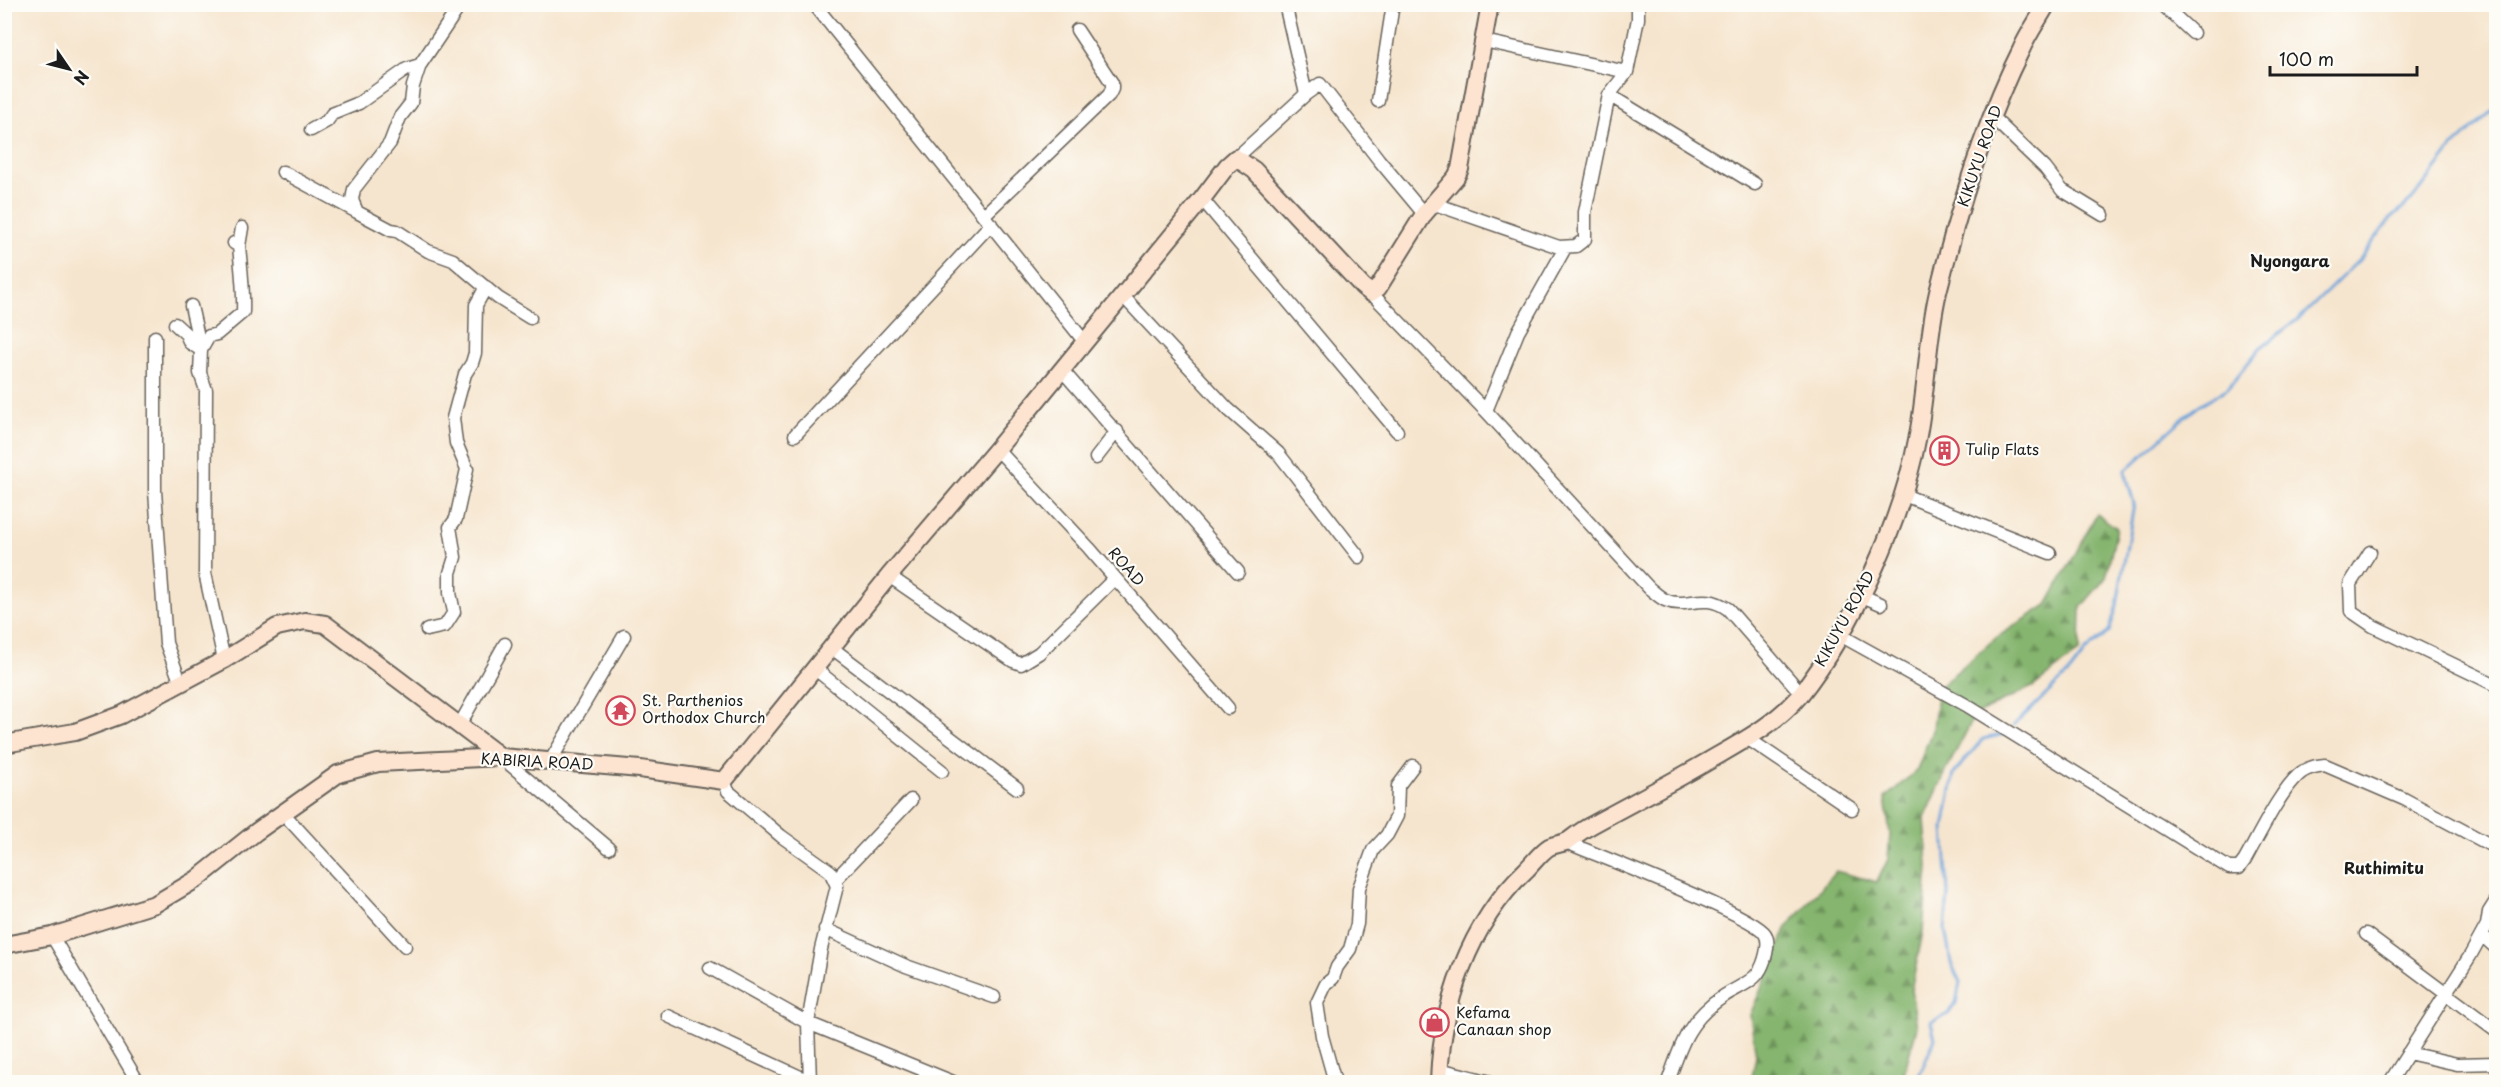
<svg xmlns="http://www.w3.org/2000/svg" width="2501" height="1087" font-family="'Playpen Sans',sans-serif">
  <defs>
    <pattern id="forest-firs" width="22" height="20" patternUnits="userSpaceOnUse" patternTransform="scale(1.5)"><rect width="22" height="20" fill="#85b56e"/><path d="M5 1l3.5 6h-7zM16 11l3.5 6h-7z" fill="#6c925a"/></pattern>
  </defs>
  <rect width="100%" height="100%" fill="#fdfcf7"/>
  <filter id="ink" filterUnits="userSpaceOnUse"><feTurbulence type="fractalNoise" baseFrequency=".0167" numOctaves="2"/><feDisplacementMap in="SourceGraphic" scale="12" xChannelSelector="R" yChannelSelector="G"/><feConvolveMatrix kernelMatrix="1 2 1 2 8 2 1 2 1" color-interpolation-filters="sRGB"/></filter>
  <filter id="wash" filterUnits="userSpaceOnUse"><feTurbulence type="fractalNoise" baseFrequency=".008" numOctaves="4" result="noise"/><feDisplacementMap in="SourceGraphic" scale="24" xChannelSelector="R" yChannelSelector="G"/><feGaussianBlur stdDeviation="1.35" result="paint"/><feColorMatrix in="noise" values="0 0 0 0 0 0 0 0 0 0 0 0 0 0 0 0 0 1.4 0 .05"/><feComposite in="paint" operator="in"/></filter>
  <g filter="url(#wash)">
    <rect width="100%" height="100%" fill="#f6e5ce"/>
    <!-- forest -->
    <path fill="url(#forest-firs)" stroke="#506845" stroke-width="1.5" d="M2097,514L2117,528L2106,578L2081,607L2080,651L2034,686L1975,715L1949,765L1925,818L1928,867L1923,932L1911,990L1917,1027L1903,1077L1874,1082H1751L1756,1056L1750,1015L1787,927L1836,871L1877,882L1888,859L1890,834L1885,798L1917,770L1933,728L1938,688L1997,637L2047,605Z"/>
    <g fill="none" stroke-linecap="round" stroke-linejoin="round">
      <!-- stream -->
      <path stroke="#6ca1d8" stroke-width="3" d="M2014,725L2070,672L2086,651L2109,632L2117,605L2134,504L2125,471L2179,422L2201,404L2228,388L2260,348L2302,316L2360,259L2391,218L2412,200L2453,147L2496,107
        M1916,1082L1935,1039L1931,1022L1948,1014L1956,1003L1960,982L1951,963L1945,929L1948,893L1944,828L1954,773L1983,739L2005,734"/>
    </g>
  </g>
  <g filter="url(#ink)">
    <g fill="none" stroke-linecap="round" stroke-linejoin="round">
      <defs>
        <path id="minor" d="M461,4L420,65L413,86L411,103L400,117L390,143L354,189L352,200L357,212L391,230L397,231L428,251L453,260L498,298L530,318
          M814,4L1084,341
          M1285,4L1306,94
          M2162,4L2193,33
          M1484,41L1627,72
          M1609,95L1755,184
          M1378,101L1393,4
          M1992,117L2045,168L2062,190L2103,215
          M311,130L327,121L332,114L359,103L407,69L420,65
          M1236,158L1306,94L1320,84L1379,160L1424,214
          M283,172L357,212
          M1202,199L1397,431
          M1432,203L1559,247L1576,246L1585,239V212L1609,95L1627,72L1638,19V4
          M984,215L1109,95L1112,89V83L1077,30
          M239,246L242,228
          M1371,293L1486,411L1649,588C1654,592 1659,597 1665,600C1688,610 1702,591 1728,609L1801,693
          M1122,295L1228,409L1278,453L1359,557
          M191,306L201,350
          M175,324L186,334L190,343L201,350L200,373L206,390L205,573L224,660
          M155,337V491L166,643L181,684
          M201,350L209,336L217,334L243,312C244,290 241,268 239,246L234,243
          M1061,369L1238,572
          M1486,411L1518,332L1565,248
          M795,435L991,224
          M997,449L1089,548L1228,708
          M1096,458L1117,431
          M1904,495L2050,553
          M2370,552L2350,584L2351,611L2373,626L2496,685
          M889,576L1013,661L1021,664L1039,653L1115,578
          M1860,595L1881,604
          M427,630L445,626L454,612L450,593V573L455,557L450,527L456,519L467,469L456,443L453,418L465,374L472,363L475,353L476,305L486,287
          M1840,635L1966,705L2229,868H2239L2245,860C2258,837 2282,787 2302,772C2309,767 2316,766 2325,765L2404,799L2496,848
          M832,648L1017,788
          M814,668L942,771
          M459,726L505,644
          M1747,738L1852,809
          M501,757L609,848
          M551,760L624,636
          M724,781L728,791L781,836L830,871L837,886L821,949L808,1023L810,1082
          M283,813L405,946
          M1566,842C1596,855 1754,915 1765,934C1771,943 1764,965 1758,973C1751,983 1734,989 1724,996C1688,1020 1681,1044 1668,1082
          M835,880L911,800
          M825,929L906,966L994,997
          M2366,934L2496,1031
          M2482,935L2496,948
          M52,936L138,1082
          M710,968L808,1023L953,1082
          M668,1016L809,1081
          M2408,1053L2457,1064L2496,1063
          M1439,1069L1491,1082
          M4,1081L5,1082
          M1335,1082L1322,1036L1317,1003L1326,984L1333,978L1337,967L1350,949L1357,924L1359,888L1373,850L1387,835L1397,816L1398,786L1413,766
          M2390,1082L2470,956L2487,925L2489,912L2496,901"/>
        <path id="secondary" d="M4,744L75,732L121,715L224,660L277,627L305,621L325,624L501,757
          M4,945L52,936L155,904L197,879L256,832L338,774L378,763L501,757L640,769L724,781L889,576L997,449L1202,199L1227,166L1236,158L1254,170L1363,287L1371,293L1378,288L1424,214L1456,177L1460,169L1490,4
          M1439,1082C1441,1005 1469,924 1526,870C1533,863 1541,852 1549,847C1555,844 1562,844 1568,841C1575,836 1582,830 1590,826C1628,805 1667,785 1705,763C1739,743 1774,726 1800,695C1853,628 1903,518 1918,435C1927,388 1927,338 1938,292C1957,215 1985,121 2021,50C2028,34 2038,20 2047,4"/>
      </defs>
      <!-- minor casing -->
      <use href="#minor" stroke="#68625a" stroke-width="15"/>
      <!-- secondary casing -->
      <use href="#secondary" stroke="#68625a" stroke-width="20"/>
      <!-- minor -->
      <use href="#minor" stroke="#fff" stroke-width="12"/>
      <!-- secondary -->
      <use href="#secondary" stroke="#fde4d1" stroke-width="16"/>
    </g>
  </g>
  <!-- icons -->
  <defs>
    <symbol id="building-ring" viewBox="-11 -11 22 22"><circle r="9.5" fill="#fdfcf7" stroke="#d1495b" stroke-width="1.5"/><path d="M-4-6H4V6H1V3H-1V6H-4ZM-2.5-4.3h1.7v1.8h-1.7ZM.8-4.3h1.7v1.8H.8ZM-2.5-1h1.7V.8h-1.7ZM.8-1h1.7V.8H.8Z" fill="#d1495b"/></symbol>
    <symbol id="temple-ring" viewBox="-11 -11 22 22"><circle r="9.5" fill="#fdfcf7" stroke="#d1495b" stroke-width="1.5"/><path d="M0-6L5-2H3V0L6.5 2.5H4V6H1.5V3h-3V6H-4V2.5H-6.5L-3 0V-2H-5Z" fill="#d1495b"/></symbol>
    <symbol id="shop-ring" viewBox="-11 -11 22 22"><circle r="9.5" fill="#fdfcf7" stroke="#d1495b" stroke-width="1.5"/><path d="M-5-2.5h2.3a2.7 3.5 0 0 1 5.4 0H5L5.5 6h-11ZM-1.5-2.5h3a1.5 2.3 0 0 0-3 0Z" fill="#d1495b"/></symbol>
  </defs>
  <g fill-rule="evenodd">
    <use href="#building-ring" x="1928" y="434" width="33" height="33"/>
    <use href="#temple-ring" x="604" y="694" width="33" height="33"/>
    <use href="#shop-ring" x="1418" y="1006" width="33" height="33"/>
  </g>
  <g text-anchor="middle" stroke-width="4.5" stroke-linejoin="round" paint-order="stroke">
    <!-- street labels -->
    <g font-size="15" fill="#1c1c1c" stroke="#fdfcf7">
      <text transform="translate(1980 156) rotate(-71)" y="5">KIKUYU ROAD</text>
      <text transform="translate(1126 567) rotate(49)" y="5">ROAD</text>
      <text transform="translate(1845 619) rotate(-61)" y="5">KIKUYU ROAD</text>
      <text transform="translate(537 762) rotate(3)" y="5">KABIRIA ROAD</text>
    </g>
    <!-- poi labels -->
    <g font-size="15" fill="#1c1c1c" stroke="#fdfcf7" text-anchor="start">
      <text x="1965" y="455">Tulip Flats</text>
      <text x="642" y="706">St. Parthenios<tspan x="642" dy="17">Orthodox Church</tspan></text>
      <text x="1456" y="1018">Kefama<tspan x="1456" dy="17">Canaan shop</tspan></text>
    </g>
    <!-- neighbourhood labels -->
    <g font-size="16" font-weight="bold" fill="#1c1c1c" stroke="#fdfcf7">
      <text x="2290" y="267">Nyongara</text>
      <text x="2384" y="874">Ruthimitu</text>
    </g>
  </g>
  <!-- margin -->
  <rect width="2501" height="1087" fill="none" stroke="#fdfcf7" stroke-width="24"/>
  <!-- north arrow -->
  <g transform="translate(69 69) rotate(125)" stroke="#fdfcf7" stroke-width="4.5" paint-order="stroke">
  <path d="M0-4.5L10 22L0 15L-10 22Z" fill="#1c1c1c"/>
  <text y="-9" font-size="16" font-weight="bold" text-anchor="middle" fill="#1c1c1c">N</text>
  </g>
  <!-- scale -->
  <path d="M2270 66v9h147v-9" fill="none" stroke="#1c1c1c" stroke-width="3"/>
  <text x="2279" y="66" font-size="18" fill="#1c1c1c" stroke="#fdfcf7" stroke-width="4.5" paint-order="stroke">100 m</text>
</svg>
